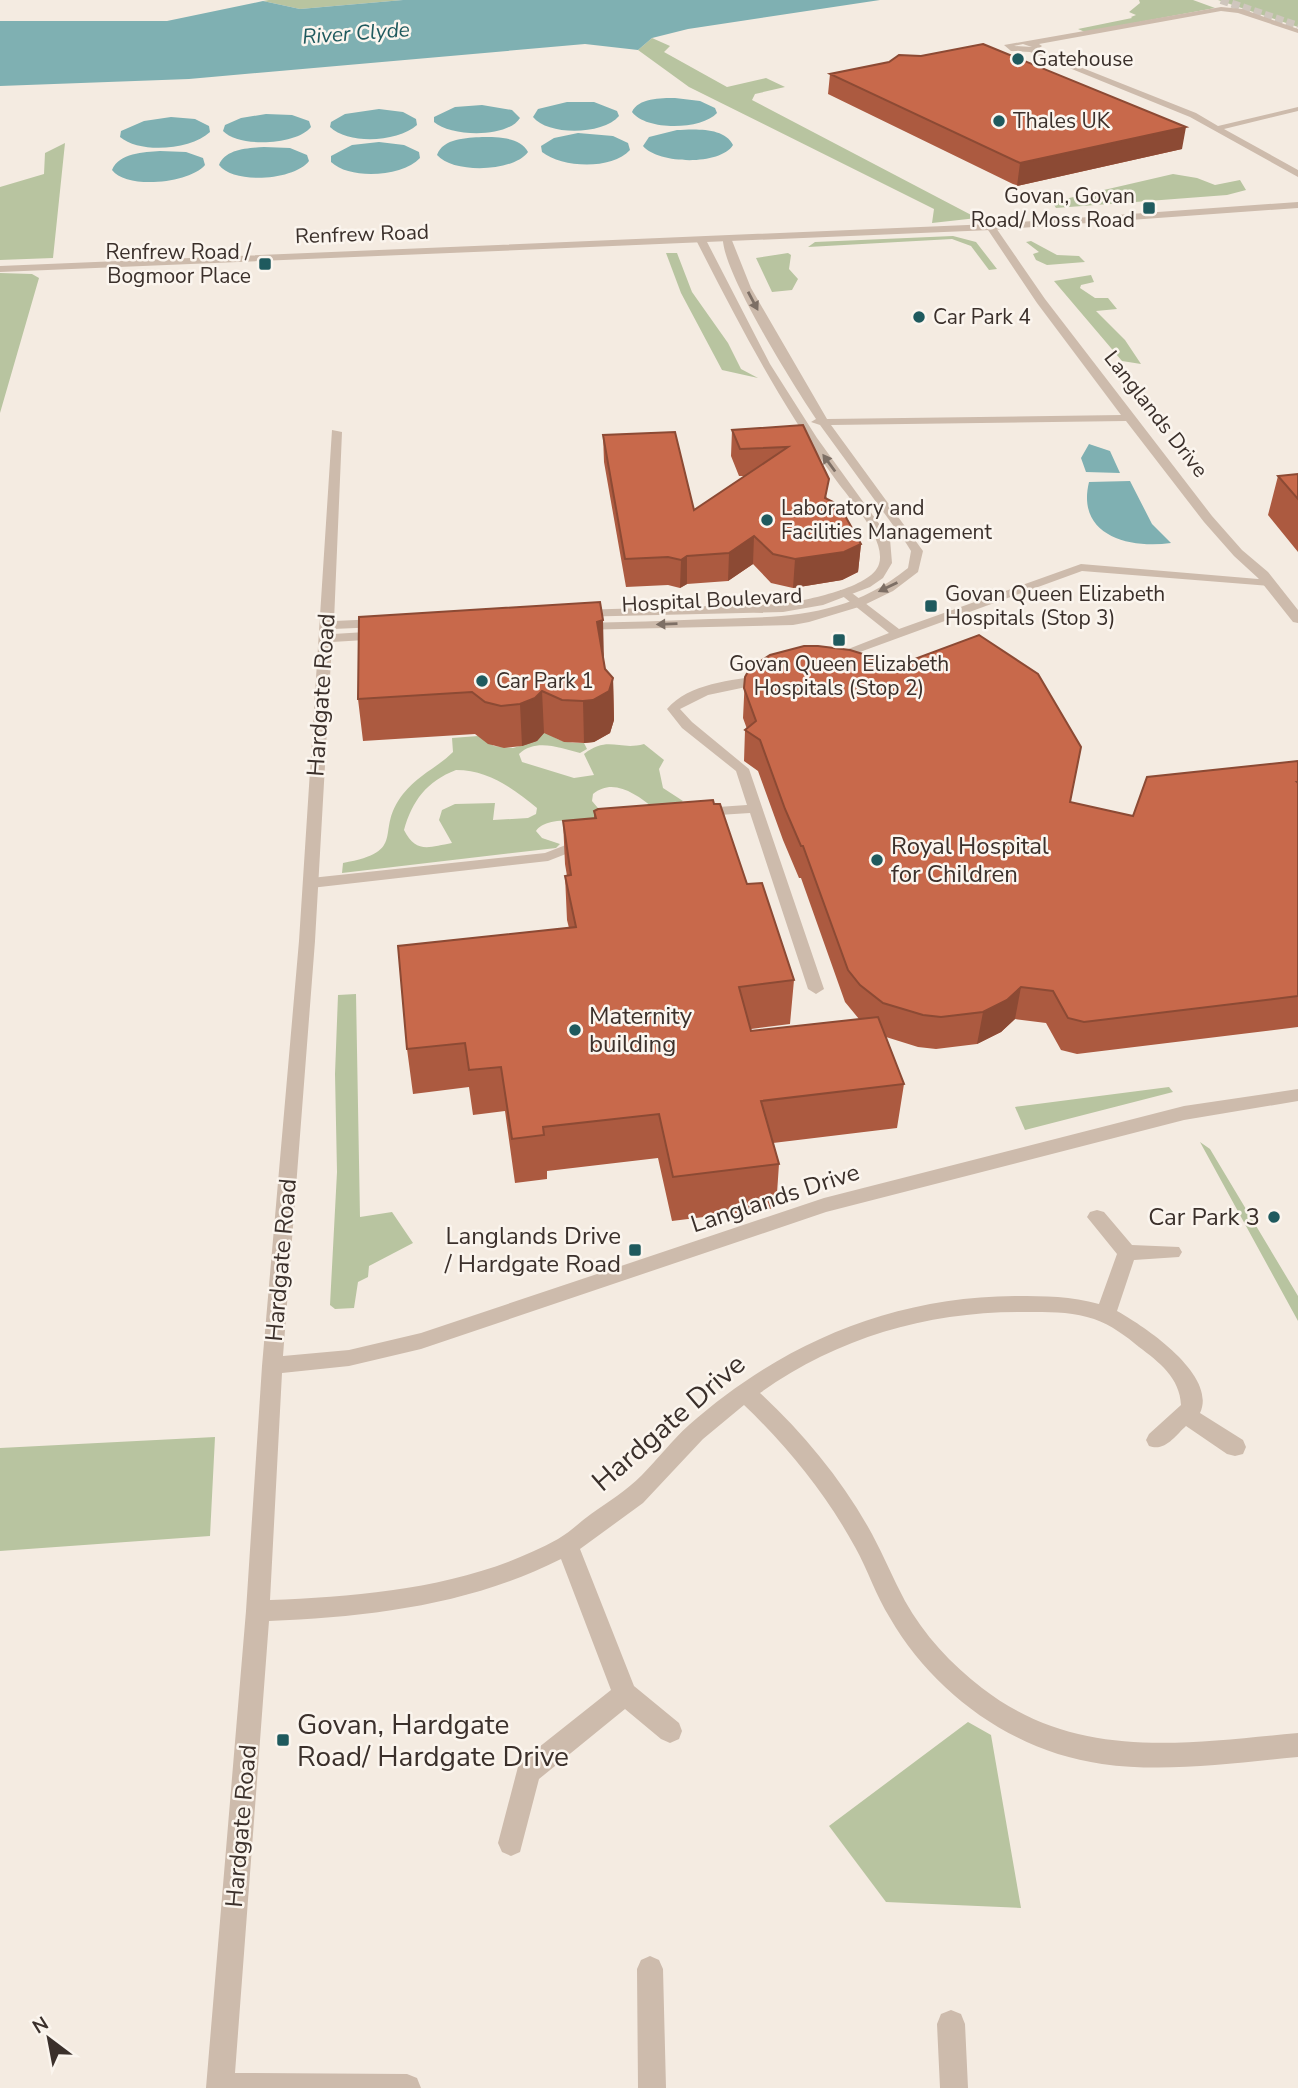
<svg xmlns="http://www.w3.org/2000/svg" width="1298" height="2088" font-family="'Nunito Sans',sans-serif">
  <rect width="100%" height="100%" fill="#f4ebe1"/>
  <!-- green -->
  <path fill="#b8c4a0" fill-rule="evenodd" d="M269,0H403L300,9L263,1Z
    M1139,0H1193L1215,8L1085,32L1078,29L1132,18L1131,17L1136,15L1129,12L1140,3Z
    M1218,0H1298V27Z
    M652,38L670,46L664,52L727,87L766,78L785,87L755,94L752,100L977,218L932,223L934,209L689,87L638,50Z
    M65,143L53,258L0,260V187L44,174L45,153Z
    M1173,174L1197,178L1215,185L1240,180L1246,190L1227,195L1056,208L1052,202Z
    M953,236L976,242L997,269L989,270L971,246L952,239L808,247L815,242Z
    M1031,241L1057,255L1079,256L1085,262L1047,265L1036,260L1033,254L1039,252L1026,242Z
    M666,253H677L692,292L728,343L741,369L758,378L722,370L681,293Z
    M788,253L791,255L789,269L798,279L792,290L772,292L756,258Z
    M0,273L32,274L39,278L0,413Z
    M1091,275L1094,282L1081,285L1080,288L1095,298H1108L1117,309L1096,311L1125,340L1141,364L1122,361L1054,281Z
    M546,729C555,742 569,743 584,743L587,749L580,753C560,748 536,738 519,754L522,762L574,778L594,775L584,754C608,735 619,751 644,744L664,760L659,769L663,788L683,801L675,806L654,808C636,794 613,777 593,794L592,801L609,821C592,821 545,815 536,831L542,838L560,844L556,848L342,873L343,863C410,851 373,832 403,794C419,774 437,768 453,752L452,738L478,736L494,746L513,748L537,741ZM456,770C488,770 513,788 537,808L536,814L528,818L493,820L495,803L455,804L442,810L439,820L452,843C429,847 416,854 404,830C412,801 427,781 456,770Z
    M356,994L360,1217L392,1212L413,1243L369,1266L368,1277L358,1282L354,1308L335,1309L330,1305L337,1172L335,1074L338,995Z
    M1169,1087L1173,1092L1025,1130L1015,1107Z
    M1200,1142L1210,1149L1298,1296V1321Z
    M215,1437L210,1536L0,1551V1448Z
    M968,1722L991,1735L1021,1908L886,1902L829,1826Z"/>
  <!-- water -->
  <path fill="#7fb0b2" d="M403,0H880L688,29L652,38L638,50L585,44L189,79L0,86V21H167L263,1L300,9Z
    M675,98L700,101L715,108L717,113C702,130 646,131 632,112C638,98 661,98 675,98Z
    M567,102H594L617,111L619,116C603,135 548,136 533,117L538,109Z
    M482,105L512,110L520,118C508,138 451,137 434,122V117L455,107Z
    M379,109L403,112L416,119L417,125C398,142 349,145 330,127L331,122L345,114Z
    M266,114L292,115L309,121L311,127C297,145 239,148 223,131L225,125L241,118Z
    M171,117L195,119L209,126L210,132C191,150 140,154 120,137L121,131L144,121Z
    M677,130C694,129 725,127 733,145C720,166 658,164 643,146L649,137Z
    M578,133L613,136L628,143L630,150C612,170 562,168 542,152L541,146L554,138Z
    M482,137C497,137 521,137 528,152C514,172 453,174 437,155C443,138 467,138 482,137Z
    M379,142L404,145L419,152L420,158C402,177 350,180 331,162V156L352,145Z
    M264,147L290,148L307,155L309,161C295,180 234,185 219,165C225,149 248,148 264,147Z
    M160,151L186,152L203,158L205,165C190,183 127,190 112,170C119,153 144,152 160,151Z
    M1089,444L1110,451L1120,473L1086,472L1081,458Z
    M1130,481L1152,524L1171,543C1128,549 1076,535 1089,482Z"/>
  <g fill="none" stroke-linecap="round" stroke-linejoin="round">
    <!-- primary-tunnel -->
    <path stroke="#cfc6bd" stroke-width="8" stroke-dasharray="8 3.5" stroke-linecap="butt" d="M1221,0L1298,26"/>
    <!-- pedestrian -->
    <path fill="#cdbbac" fill-rule="evenodd" d="M1081,564L1270,580L1276,583L1270,586L1082,571L838,660H830L828,657L889,633L840,594V590H848L899,629Z
      M766,675L772,679L770,682L708,695L680,709L692,722L749,769L824,989L816,994L808,989L750,813L703,816L696,812L703,808L747,805L736,771L682,728L667,709C689,683 734,680 766,675Z
      M584,838L591,842L589,845L548,861L311,888L304,883L311,878L545,853Z"/>
    <!-- minor -->
    <path fill="#cdbbac" fill-rule="evenodd" d="M1221,7L1242,9L1298,29V33L1238,13L1221,11L1039,44L1042,46L1037,50L1196,113L1218,126L1298,107V111L1224,129L1298,170V177L1190,117L1030,52L1011,51L1004,45ZM1023,44L1032,47L1014,46Z
      M988,225H994L1045,299L1212,516L1242,550L1268,572L1298,610V623L1293,622L1258,578L1234,556L1204,522L1126,421L831,425L923,551L918,572L893,591L862,606L809,622L793,625L576,630L574,627L581,623C624,622 667,621 710,619C785,617 846,618 908,568L911,551L906,543L820,425L811,422L816,419C795,388 719,267 723,236L731,238L751,288L827,419L1121,415L1037,303L986,227Z
      M698,238L706,240L770,364L817,438L890,539L892,563L883,578L870,587L823,605L783,612L573,617L571,614L578,610L783,604C805,600 872,588 879,564C887,539 847,496 833,476C779,402 738,322 696,240Z
      M332,430L342,432L334,621L379,619L386,623L379,627L333,629V634L382,631L389,635L382,639L332,642L315,941L283,1356L349,1350L421,1333L824,1198L1184,1106L1298,1089V1101L1184,1120L826,1212L421,1349L349,1366L282,1373L270,1600C367,1596 471,1587 558,1539C570,1532 580,1522 591,1514C609,1501 626,1491 642,1475C658,1459 672,1440 689,1425C781,1344 890,1297 1015,1296C1044,1296 1071,1296 1099,1304L1117,1254L1087,1217L1090,1212L1097,1210L1104,1212L1132,1245L1179,1247L1182,1252L1179,1257L1134,1260L1117,1311C1144,1326 1218,1375 1200,1413L1243,1440L1246,1447L1243,1454L1235,1456L1227,1454L1186,1426C1175,1436 1165,1452 1149,1446L1146,1440L1149,1434L1181,1405C1180,1378 1159,1362 1139,1347C1126,1336 1111,1325 1094,1319C1071,1311 1044,1312 1020,1312C926,1312 837,1338 760,1393C804,1434 843,1481 872,1534C884,1556 893,1579 905,1601C924,1635 951,1664 982,1688C1078,1762 1186,1743 1298,1733V1757C1233,1763 1166,1773 1102,1764C1014,1752 934,1694 890,1618C876,1596 868,1570 855,1547C826,1494 788,1447 744,1405L703,1439L643,1503L580,1549L634,1686L679,1723L682,1731L679,1739L670,1743L661,1739L625,1709L539,1779L520,1852L511,1856L502,1852L498,1843L519,1763L611,1690L561,1559C470,1605 369,1617 269,1621L235,2073L407,2074L417,2078L421,2088H206L246,1611L262,1366L299,941Z
      M650,1956L659,1960L663,1969L666,2088H638L637,1969L641,1960Z
      M951,2010L961,2014L965,2024L968,2088H940L937,2024L941,2014Z"/>
    <!-- tertiary -->
    <path fill="#cdbbac" fill-rule="evenodd" d="M1298,202V208L991,230L0,272V266L991,224Z"/>
  </g>
  <!-- wall -->
  <path fill="#ac5a40" d="M830,74L1182,149L1017,186L828,94Z
    M803,425L827,499L861,544L858,572L842,580L793,588L771,583L753,564L728,581L687,584L680,588L668,585L626,587L604,462L603,435L694,510L745,476H739L731,456L732,430Z
    M1298,474V552L1268,515L1278,476Z
    M604,661L605,669L613,678L614,720L610,733L594,742L584,743L564,742L544,733L537,741L522,746L504,748L488,744L475,734L363,741L358,699Z
    M745,677L1070,802L1133,816L1298,761V1027L1077,1054L1061,1050L1046,1023L1015,1019L1001,1032L977,1044L936,1049L918,1047L886,1037L904,1084L897,1128L773,1143L779,1164L776,1208L672,1221L658,1158L547,1171V1179L515,1183L505,1111L473,1115L469,1087L413,1094L407,1049L569,928L567,920L565,876H567L565,864L563,821L594,818V811L747,884L794,980L790,1024L751,1029V1031L859,1019L845,1002L801,878H799L783,840L758,771L744,761L745,730L747,729L743,718Z"/>
  <!-- shaded-wall -->
  <path fill="#8c4a34" d="M1186,127L1182,149L1017,186L1020,163Z
    M754,536L753,564L728,581L729,553Z
    M861,544L858,572L842,580L793,588L795,559Z
    M687,556V584L680,588L681,560Z
    M603,620L604,661L597,622Z
    M613,678L614,720L610,733L594,742L584,743L583,701Z
    M542,691L544,733L537,741L522,746L520,704Z
    M1021,987L1015,1019L1001,1032L977,1044L983,1012Z"/>
  <!-- building -->
  <path fill="#c8694b" stroke="#8c4a34" stroke-width="2" d="M983,44L1186,127L1020,163L830,74L889,62L899,55L921,56Z
    M803,425L829,479L825,498L839,505L861,544L844,552L795,559L773,554L754,536L729,553L687,556L681,560L668,557L625,559L603,435L675,432L694,510L788,447L740,449L732,430Z
    M1298,474V499L1278,476Z
    M600,602L603,620L597,622L605,669L613,678L609,691L593,700L583,701L562,700L542,691L535,698L520,704L501,706L485,702L472,692L358,699L359,617Z
    M979,635L1038,674L1081,747L1070,802L1133,816L1147,777L1298,761V782H1297L1298,783V996L1084,1022L1068,1018L1053,991L1021,987L1007,1000L983,1012L941,1017L923,1015L883,1003L860,985L848,970L803,846H801L785,809L760,740L745,730L756,721L744,688L745,677L750,668L770,655L804,646H818L850,650L866,655L888,669Z
    M713,800L714,804H720L747,884L762,883L794,980L739,987L751,1031L878,1017L904,1084L761,1101L779,1164L673,1177L659,1114L543,1127L544,1135L512,1139L501,1067L469,1070L465,1043L407,1049L398,946L576,927L565,876L571,875L563,821L596,818L594,811L598,809Z"/>
  <!-- one-way arrows -->
  <defs><path id="oneway-solid" d="M-6-.8H1V-3.2L6.5 0L1 3.2V.8H-6Z" transform="scale(1.75)"/></defs>
  <g fill="#7d6f65">
    <use href="#oneway-solid" transform="translate(753 301) rotate(62)"/>
    <use href="#oneway-solid" transform="translate(829 463) rotate(-126)"/>
    <use href="#oneway-solid" transform="translate(888 587) rotate(154)"/>
    <use href="#oneway-solid" transform="translate(667 624) rotate(178)"/>
  </g>
  <!-- markers -->
  <g fill="#1f5a5e" stroke="#fbf5ee" stroke-width="2.5">
    <circle cx="1018" cy="59" r="7"/>
    <circle cx="999" cy="121" r="7"/>
    <rect x="1142" y="201" width="14" height="14" rx="3.5"/>
    <rect x="258" y="257" width="14" height="14" rx="3.5"/>
    <circle cx="919" cy="317" r="7"/>
    <circle cx="767" cy="520" r="7"/>
    <rect x="924" y="599" width="14" height="14" rx="3.5"/>
    <rect x="832" y="633" width="14" height="14" rx="3.5"/>
    <circle cx="482" cy="681" r="7"/>
    <circle cx="877" cy="860" r="7"/>
    <circle cx="575" cy="1030" r="7"/>
    <circle cx="1274" cy="1217" r="7"/>
    <rect x="628" y="1243" width="14" height="14" rx="3.5"/>
    <rect x="276" y="1733" width="14" height="14" rx="3.5"/>
  </g>
  <g text-anchor="middle" stroke-width="5" stroke-linejoin="round" paint-order="stroke">
    <!-- far-water labels -->
    <g font-size="21" font-style="italic" fill="#1f5a5e" stroke="#fbf5ee">
      <text transform="translate(356 33) rotate(-4)" y="7">River Clyde</text>
    </g>
    <!-- far-poi labels -->
    <g font-size="21" fill="#3b302b" stroke="#fbf5ee" text-anchor="start">
      <text x="1032" y="66">Gatehouse</text>
      <text x="1013" y="128">Thales UK</text>
      <text x="1135" y="203" text-anchor="end">Govan, Govan<tspan x="1135" dy="24">Road/ Moss Road</tspan></text>
      <text x="251" y="259" text-anchor="end">Renfrew Road /<tspan x="251" dy="24">Bogmoor Place</tspan></text>
      <text x="933" y="324">Car Park 4</text>
      <text x="781" y="515">Laboratory and<tspan x="781" dy="24">Facilities Management</tspan></text>
      <text x="945" y="601">Govan Queen Elizabeth<tspan x="945" dy="24">Hospitals (Stop 3)</tspan></text>
      <text x="839" y="671" text-anchor="middle">Govan Queen Elizabeth<tspan x="839" dy="24">Hospitals (Stop 2)</tspan></text>
      <text x="496" y="688">Car Park 1</text>
    </g>
    <!-- far-street labels -->
    <g font-size="21" fill="#3b302b" stroke="#fbf5ee">
      <text transform="translate(362 234) rotate(-2)" y="7">Renfrew Road</text>
      <text transform="translate(1156 414) rotate(52)" y="7">Langlands Drive</text>
      <text transform="translate(712 600) rotate(-3)" y="7">Hospital Boulevard</text>
    </g>
    <!-- street labels -->
    <g font-size="24" fill="#3b302b" stroke="#fbf5ee">
      <text transform="translate(321 695) rotate(-86)" y="8">Hardgate Road</text>
      <text transform="translate(775 1198) rotate(-18)" y="8">Langlands Drive</text>
      <text transform="translate(281 1260) rotate(-85)" y="8">Hardgate Road</text>
      <text transform="translate(241 1826) rotate(-85)" y="8">Hardgate Road</text>
    </g>
    <!-- poi labels -->
    <g font-size="24" fill="#3b302b" stroke="#fbf5ee" text-anchor="start">
      <text x="891" y="854">Royal Hospital<tspan x="891" dy="28">for Children</tspan></text>
      <text x="589" y="1024">Maternity<tspan x="589" dy="28">building</tspan></text>
      <text x="1260" y="1225" text-anchor="end">Car Park 3</text>
      <text x="621" y="1244" text-anchor="end">Langlands Drive<tspan x="621" dy="28">/ Hardgate Road</tspan></text>
    </g>
    <!-- near-street labels -->
    <g font-size="28" fill="#3b302b" stroke="#fbf5ee">
      <text transform="translate(668 1422) rotate(-41)" y="10">Hardgate Drive</text>
    </g>
    <!-- near-poi labels -->
    <g font-size="28" fill="#3b302b" stroke="#fbf5ee" text-anchor="start">
      <text x="297" y="1734">Govan, Hardgate<tspan x="297" dy="32">Road/ Hardgate Drive</tspan></text>
    </g>
  </g>
  <!-- north arrow -->
  <g transform="translate(49 2039) rotate(328)" stroke="#fbf5ee" stroke-width="5" paint-order="stroke">
  <path d="M0-5L12 26L0 18L-12 26Z" fill="#3b302b"/>
  <text y="-10" font-size="19" font-weight="bold" text-anchor="middle" fill="#3b302b">N</text>
  </g>
</svg>
